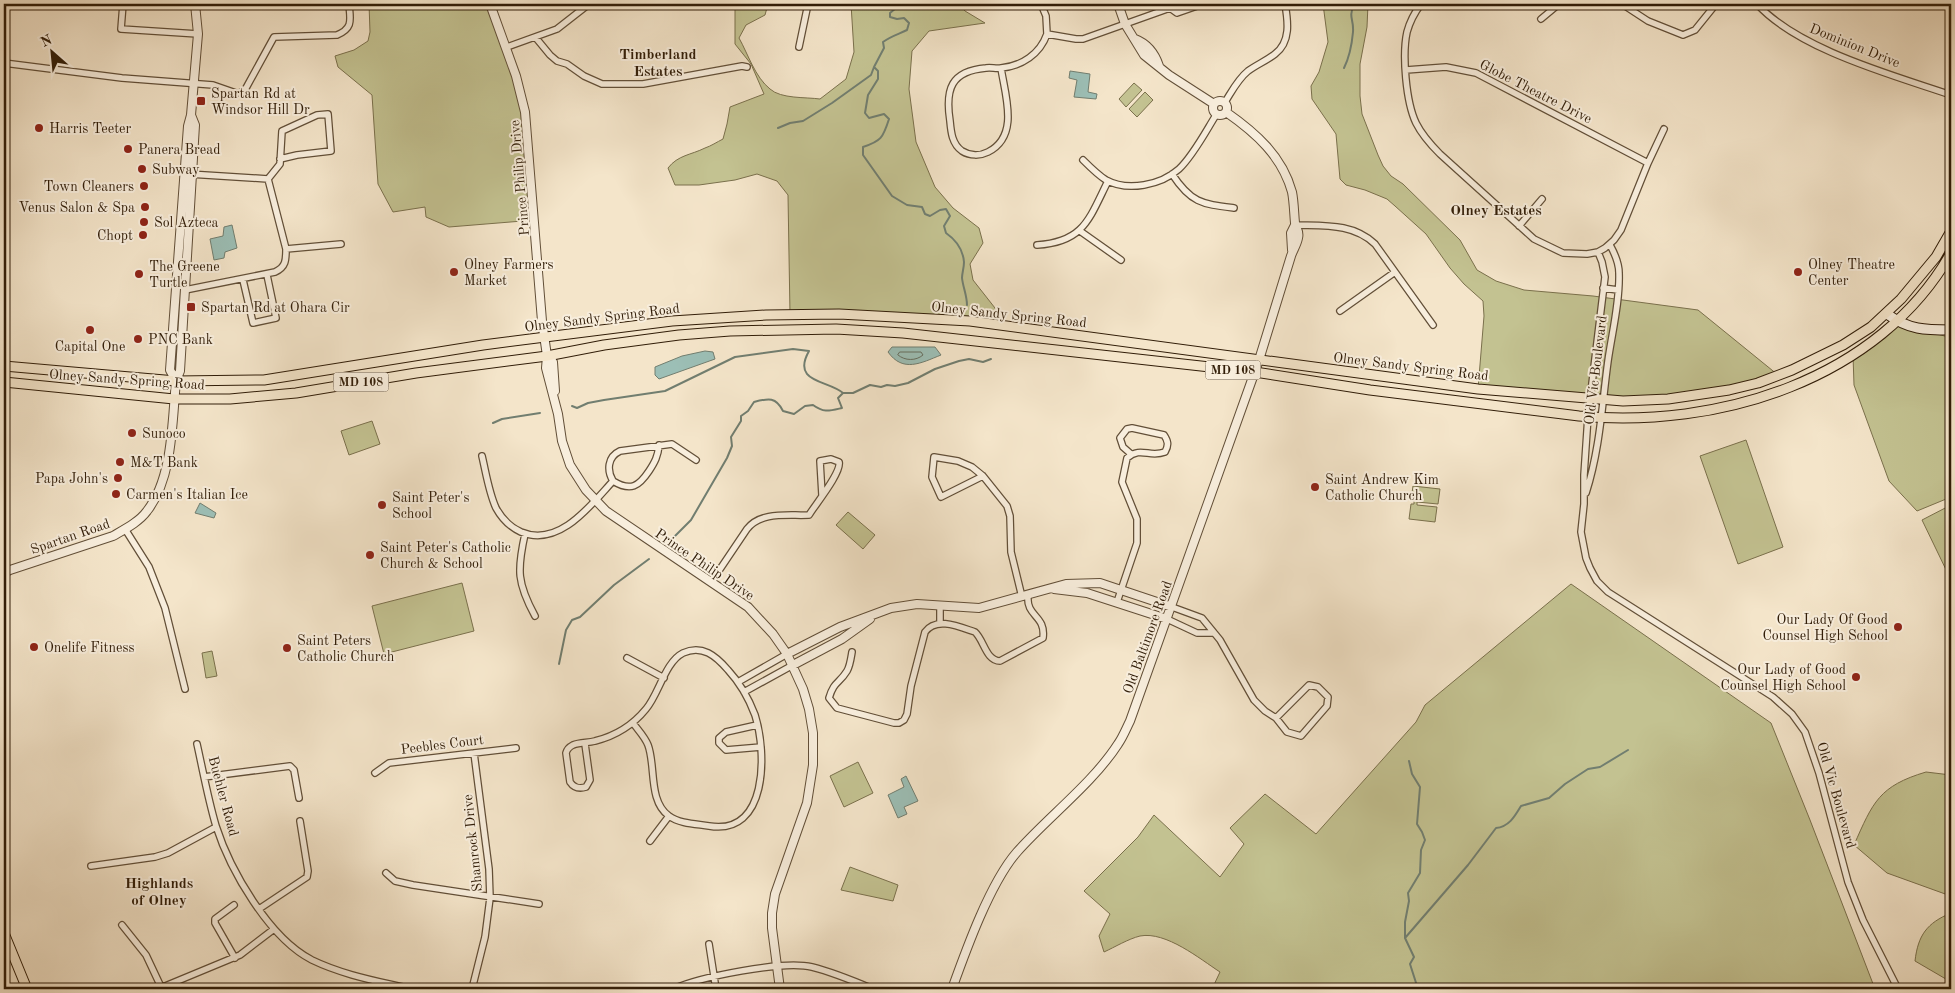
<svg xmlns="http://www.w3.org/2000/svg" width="1955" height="993" font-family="'Old Standard TT',serif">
  <rect width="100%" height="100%" fill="#f4e5ca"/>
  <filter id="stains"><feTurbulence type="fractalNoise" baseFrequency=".004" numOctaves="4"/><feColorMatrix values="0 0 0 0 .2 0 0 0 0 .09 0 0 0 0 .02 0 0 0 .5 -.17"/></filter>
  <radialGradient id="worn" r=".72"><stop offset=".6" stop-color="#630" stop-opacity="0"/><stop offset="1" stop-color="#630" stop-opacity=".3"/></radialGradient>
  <!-- green -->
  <path fill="#c3c291" stroke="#7a704c" d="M369,4H490L525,112L535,220L449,227L426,217L425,207L393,212L378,184L372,95L338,67L335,56L354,50L368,41L370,32Z
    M735,4H768L765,15L746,25L739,38C748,54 755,77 770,89C781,99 806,97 820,99L846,79L854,52L851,4H959L965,11L985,23L929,31L912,51L909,89L916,142L935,187L953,208L979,228L983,243L970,264L973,280L995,308L1002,325L790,314L788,195L777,181L757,174L735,180L699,185H675L668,168C678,155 691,155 705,148C711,146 717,142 723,139L727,124L730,107L764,94L751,64L735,44Z
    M1323,4H1368L1367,27L1360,64V96L1362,114L1378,155L1383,166L1391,176L1403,184L1460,240L1477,270L1496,281L1524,290L1593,296L1698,310L1778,375L1668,399L1478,389L1484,316L1483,301L1464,284L1450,268L1426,234L1395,206L1387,199L1365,190L1346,185L1340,179L1336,134L1312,99L1311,86L1319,72L1328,42Z
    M1134,83L1142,90L1126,107L1119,99Z
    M1145,92L1153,100L1137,117L1129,109Z
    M1898,322L1951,338V497L1917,511L1889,481L1854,385L1853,355Z
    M372,421L380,444L349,455L341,431Z
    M1746,440L1783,547L1738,564L1700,456Z
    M1413,486L1440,489L1438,504L1417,502V505L1437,507L1435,522L1409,519L1411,504H1414V501L1411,500Z
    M1951,505V580L1922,520Z
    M848,512L875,535L863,549L836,525Z
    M462,583L474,631L384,654L372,606Z
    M1571,584L1771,723L1810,820L1875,989H1212L1220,972C1200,959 1166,931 1140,936C1128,939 1115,947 1104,952L1099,936L1110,914L1084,891L1138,837L1154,815L1220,877L1244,844L1230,828L1265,794L1316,834L1416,722L1425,705Z
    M212,651L217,676L206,678L202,653Z
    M858,762L873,793L844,807L830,776Z
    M1926,772L1951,775V893L1948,895L1887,873L1854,845C1873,802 1879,786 1926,772Z
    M850,867L898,885L893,901L841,890Z
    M1951,913V982L1915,961C1918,935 1927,923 1951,913Z"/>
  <!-- water -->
  <path fill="#9cbfb6" stroke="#717e70" d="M1070,71L1090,74L1088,92L1097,94L1096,99L1074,97L1077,80L1069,78Z
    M232,225L237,248L225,252L224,258L214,260L210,239L223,236L224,227Z
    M892,347H935L941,355C921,363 903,373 888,352Z
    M705,351L713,352L715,359L659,379L655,375V367L682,356Z
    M200,503L216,513L214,518L195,513Z
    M906,776L918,801L904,807L907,814L898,818L888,795L904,787L901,779Z"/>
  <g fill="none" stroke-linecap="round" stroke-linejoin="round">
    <!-- shore -->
    <path stroke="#666e5f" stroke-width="1" d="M900,352H921L923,355C916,361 905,361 898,355Z"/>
    <!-- stream -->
    <path stroke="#717e70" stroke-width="2" d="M901,4L890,13V17L897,19L904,18L909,23L907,30C899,34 891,36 883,42L884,48L874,67L878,71V79L868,95L865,113L869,118L884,114L889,119C883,138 881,141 863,147V155L892,196L907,205L922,207L925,214L930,216L940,210L946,209L950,216L944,226L946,233C956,240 963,250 964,262C964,268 962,273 962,278C963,287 967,296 967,305
      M1344,68C1349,58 1352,43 1353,32C1354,18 1348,19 1354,4
      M778,128L790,123L803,121L832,103L871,75L874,67
      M572,406L577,408L588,403L604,400L665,391L735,357L793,349L809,351C791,383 828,380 843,393
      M493,423L502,419L540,413
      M674,537L691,520L727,458L732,446L731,437L741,421V416L748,411L754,402C769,398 776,397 783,411L794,414L805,406L813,405C824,413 829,411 842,408L838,398L843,393H853L870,385L881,387L887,385L895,386L908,383L935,369L959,361L969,359L983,362L991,359
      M559,664L566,630L572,620L580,617L614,585L649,559
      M1405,938V922L1409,901L1408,893L1420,873L1421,850L1425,840L1422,832L1417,824L1420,787L1412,774L1409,761
      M1418,989L1410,964L1414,957L1405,938L1468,865L1496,828C1509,827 1515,816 1521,806L1549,798L1565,784L1588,769L1600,767L1628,750"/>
    <defs>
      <path id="minor" d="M123,4L121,29L198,34
        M1041,4L1046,16L1047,34
        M1170,4V8L1177,13L1203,4
        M1421,4C1415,12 1410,21 1407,32C1402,55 1406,102 1416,123C1422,135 1430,144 1440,154L1534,239L1563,253L1587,254L1598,252L1605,248L1614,240L1621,230L1648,163L1664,129
        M1622,4L1648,21L1683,35L1695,30L1716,4
        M1757,4C1799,50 1893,75 1951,95
        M1541,19L1559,4
        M536,38L550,55L557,61L567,64L584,76L602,84H643L742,66L747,67
        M507,47L557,29L589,4
        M799,47L808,4
        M4,63L122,78L213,85L236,93H240L246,88L274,37L337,35C354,28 350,19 349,4
        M1001,68C1005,95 1020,136 988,152C980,156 970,156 962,151C952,144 951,132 950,121C945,89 951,71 986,68C991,67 996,69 1001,68C1022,66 1040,54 1047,34L1076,39H1083L1170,8
        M1406,70L1446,67L1476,73L1648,163
        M1225,102C1232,91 1238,79 1248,71C1256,65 1266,61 1275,54C1291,42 1288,21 1285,4
        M1083,160C1090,167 1098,175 1106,180C1128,192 1161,185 1179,169C1193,156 1206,131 1216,115
        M1172,174C1191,203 1202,204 1234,208
        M268,179L280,164L282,131L317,115L328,114L331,151L297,155L280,159
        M1295,225C1324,226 1353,223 1375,244L1433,325
        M1519,226L1542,199
        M1080,231L1121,260
        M1037,245C1084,242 1089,219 1108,181
        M286,249L341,244
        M1598,252L1602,262L1605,277L1588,416L1584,475V504L1581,532L1586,558L1590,568L1597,581L1608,592L1773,697L1792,714L1805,732L1819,773L1848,882L1863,920L1898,989
        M243,280L253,323L276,318L267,275
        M1603,288L1618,290
        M185,290L275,272C286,267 286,260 286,249L268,179L189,174
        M1340,311L1395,272
        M482,456C486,473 489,493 496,508C502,519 510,527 521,532C559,548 591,505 613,481C631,492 639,486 649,471C655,462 658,456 659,445
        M983,476L941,497L932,477L934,457L958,461L972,467L983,476L1007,506L1010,516L1011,552L1022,597
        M613,481C607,471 607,457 620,451L672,444L696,460
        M1586,493C1600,449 1602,405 1608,361C1612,333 1620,301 1619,273C1619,263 1615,254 1610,245
        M125,529L149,567L165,608L185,689
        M525,534C517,570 517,583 535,616
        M712,581L747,529C761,511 788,516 809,515C815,505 842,472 839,462L831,459L820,461L822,495
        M1117,602L1137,543V519L1122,482L1127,458C1141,446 1149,458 1165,452C1169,445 1168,441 1164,435L1132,428L1127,429L1120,438L1123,447L1131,454
        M1172,607L1202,618L1220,640L1254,700L1265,711L1276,718L1287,732L1301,736L1327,706L1328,697L1318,687L1309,685L1276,718
        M1167,619L1197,633H1214
        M940,622V606
        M852,652C851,658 850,666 847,671C839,684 834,681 829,698L837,708L894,723H899L904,720L907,714L911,686L925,632C936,616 960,627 975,632C984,640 986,661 1000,661L1043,638C1046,615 1026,617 1028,596
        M627,658L664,678
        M738,682L787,654
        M744,692L793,665
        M757,725L726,732L719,738V743L726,750L761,747
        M197,744C203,771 208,799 216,826C230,870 269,938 312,960C343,975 377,981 411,989
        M585,744L590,780L586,787C579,789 574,788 570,782L566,753C567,749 569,747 573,745C580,742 588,743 595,741C615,736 633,725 646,709C659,694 665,662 683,653C702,644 716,656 728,670C740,683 749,699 755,715C767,753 768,836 709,826C697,824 680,824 669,816C648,801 656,766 648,745C645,737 638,730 633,723
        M375,773L389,763L516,748
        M204,777L290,766L294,770L299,798
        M650,841L669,816
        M91,866L155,857L168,853L216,827
        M386,873L395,881L413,885L539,904
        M234,905L215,919V923L235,958
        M259,909L307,877L308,871L300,821
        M122,925L146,955L162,989
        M709,944L716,989
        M158,989L240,955L274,929
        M472,989L485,937L490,898L489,869L474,753
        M673,989C700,977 783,960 812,967C832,972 854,981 873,989"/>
      <path id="tertiary" d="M490,4L516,76L525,112L542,321L547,356L546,368L558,414L562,441L570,465L586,490L606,511L748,607L773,634L787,654L803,689L809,709L813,733V765L807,803L775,894L772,913V928L780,989
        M1118,4L1125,24L1144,55L1169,75L1214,104
        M1135,39C1148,44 1155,54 1159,66
        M1213 108a7 7 0 1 1 14 0a7 7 0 1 1-14 0Z
        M1292,250L1291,233L1295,225
        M547,356L553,362L555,391
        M176,381L170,370L188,126L191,115L198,34L195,4
        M4,573L10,570L113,536C125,529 139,522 147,511C173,478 172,422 176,381L180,371L195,125L191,115
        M1054,589L1087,593L1167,619
        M787,654L840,627L891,608L917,604L979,608L1066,584L1100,583L1172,607
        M793,665L842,639L870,619
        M952,989C966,950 990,883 1017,852C1048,817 1093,783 1118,744C1123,737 1126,729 1130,721L1259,360L1291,256C1293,250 1297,244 1298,238C1300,232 1296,228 1295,223C1294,213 1294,202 1292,192C1282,156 1256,133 1226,112"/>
      <path id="secondary" d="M1887,314C1909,330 1925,330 1951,330"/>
      <path id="primary" d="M4,366L176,381L264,380L483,345L672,321L766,315L839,314L970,321L1478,389L1623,401L1668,399L1729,390L1758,383L1792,370L1843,345L1871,327L1901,299L1936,257L1951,231
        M4,382L174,399H230L296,393L416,373L547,356L604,345L679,335L730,331L836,329L903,333L1255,372L1370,390L1579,416C1718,429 1879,380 1951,253
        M4,933L27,989
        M4,985L5,989"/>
    </defs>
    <!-- minor casing -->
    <use href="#minor" stroke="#624f38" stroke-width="8"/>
    <!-- tertiary casing -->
    <use href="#tertiary" stroke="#624f38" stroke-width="10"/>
    <!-- secondary casing -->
    <use href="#secondary" stroke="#311d08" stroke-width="11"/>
    <!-- primary casing -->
    <use href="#primary" stroke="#311d08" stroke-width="11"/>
    <!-- minor -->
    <use href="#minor" stroke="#f8eedd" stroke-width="5.5"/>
    <!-- tertiary -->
    <use href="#tertiary" stroke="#f8eedd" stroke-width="8"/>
    <!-- secondary -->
    <use href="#secondary" stroke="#f8eedd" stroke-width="9"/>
    <!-- primary -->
    <use href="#primary" stroke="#f4e5ca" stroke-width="9"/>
  </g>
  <!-- markers -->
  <g fill="#8f2418" stroke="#f8eedd" stroke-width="2">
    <rect x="196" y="96" width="10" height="10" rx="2.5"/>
    <circle cx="39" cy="128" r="5"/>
    <circle cx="128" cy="149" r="5"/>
    <circle cx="142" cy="169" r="5"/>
    <circle cx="144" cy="186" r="5"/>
    <circle cx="145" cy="207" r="5"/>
    <circle cx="144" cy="222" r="5"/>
    <circle cx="143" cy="235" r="5"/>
    <circle cx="454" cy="272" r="5"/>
    <circle cx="1798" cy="272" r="5"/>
    <circle cx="139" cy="274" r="5"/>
    <rect x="186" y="302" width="10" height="10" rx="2.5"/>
    <circle cx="90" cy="330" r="5"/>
    <circle cx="138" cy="339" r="5"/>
    <circle cx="132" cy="433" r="5"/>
    <circle cx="120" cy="462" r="5"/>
    <circle cx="118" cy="478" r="5"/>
    <circle cx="1315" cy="487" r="5"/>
    <circle cx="116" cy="494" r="5"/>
    <circle cx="382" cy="505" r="5"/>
    <circle cx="370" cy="555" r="5"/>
    <circle cx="1898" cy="627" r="5"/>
    <circle cx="34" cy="647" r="5"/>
    <circle cx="287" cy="648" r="5"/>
    <circle cx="1856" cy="677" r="5"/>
  </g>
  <g text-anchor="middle" stroke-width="4" stroke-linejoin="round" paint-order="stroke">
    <!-- shield labels -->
    <g fill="#f8eedd" stroke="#6d5c48" stroke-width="1">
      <rect x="1205.5" y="360.5" width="55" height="19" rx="4"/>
      <rect x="333.5" y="372.5" width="55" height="19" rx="4"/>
    </g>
    <g font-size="12" font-weight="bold" fill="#311d08">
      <text x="1233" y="374">MD 108</text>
      <text x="361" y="386">MD 108</text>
    </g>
    <!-- street labels -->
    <g font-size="14" fill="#311d08" stroke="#f8eedd">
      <text transform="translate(1855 45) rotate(22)" y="5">Dominion Drive</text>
      <text transform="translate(1536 91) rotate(27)" y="5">Globe Theatre Drive</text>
      <text transform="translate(519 178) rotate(-95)" y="5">Prince Philip Drive</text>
      <text transform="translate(1009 314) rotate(6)" y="5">Olney Sandy Spring Road</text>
      <text transform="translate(602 317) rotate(-7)" y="5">Olney Sandy Spring Road</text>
      <text transform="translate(1411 366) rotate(7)" y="5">Olney Sandy Spring Road</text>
      <text transform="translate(1595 370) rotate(-83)" y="5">Old Vic Boulevard</text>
      <text transform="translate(127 379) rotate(4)" y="5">Olney Sandy Spring Road</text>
      <text transform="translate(70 536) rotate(-19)" y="5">Spartan Road</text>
      <text transform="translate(705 564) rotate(34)" y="5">Prince Philip Drive</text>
      <text transform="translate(1147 637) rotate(-70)" y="5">Old Baltimore Road</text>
      <text transform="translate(442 744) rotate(-7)" y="5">Peebles Court</text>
      <text transform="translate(1837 795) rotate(74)" y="5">Old Vic Boulevard</text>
      <text transform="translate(224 796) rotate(75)" y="5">Buehler Road</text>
      <text transform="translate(472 843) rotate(-96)" y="5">Shamrock Drive</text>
    </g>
    <!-- poi labels -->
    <g font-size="14" fill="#311d08" stroke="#f8eedd" text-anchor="start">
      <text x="211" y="98">Spartan Rd at<tspan x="211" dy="16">Windsor Hill Dr</tspan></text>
      <text x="49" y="133">Harris Teeter</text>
      <text x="138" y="154">Panera Bread</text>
      <text x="152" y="174">Subway</text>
      <text x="134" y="191" text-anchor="end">Town Cleaners</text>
      <text x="135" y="212" text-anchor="end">Venus Salon &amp; Spa</text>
      <text x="154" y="227">Sol Azteca</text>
      <text x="133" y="240" text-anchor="end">Chopt</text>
      <text x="464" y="269">Olney Farmers<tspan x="464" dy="16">Market</tspan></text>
      <text x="1808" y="269">Olney Theatre<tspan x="1808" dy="16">Center</tspan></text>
      <text x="149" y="271">The Greene<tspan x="149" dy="16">Turtle</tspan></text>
      <text x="201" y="312">Spartan Rd at Ohara Cir</text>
      <text x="148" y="344">PNC Bank</text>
      <text x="90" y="351" text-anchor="middle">Capital One</text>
      <text x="142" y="438">Sunoco</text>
      <text x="130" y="467">M&amp;T Bank</text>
      <text x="108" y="483" text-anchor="end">Papa John's</text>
      <text x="1325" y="484">Saint Andrew Kim<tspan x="1325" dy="16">Catholic Church</tspan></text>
      <text x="126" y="499">Carmen's Italian Ice</text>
      <text x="392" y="502">Saint Peter's<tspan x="392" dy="16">School</tspan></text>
      <text x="380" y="552">Saint Peter's Catholic<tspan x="380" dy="16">Church &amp; School</tspan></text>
      <text x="1888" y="624" text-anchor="end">Our Lady Of Good<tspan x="1888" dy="16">Counsel High School</tspan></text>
      <text x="297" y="645">Saint Peters<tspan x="297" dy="16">Catholic Church</tspan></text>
      <text x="44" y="652">Onelife Fitness</text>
      <text x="1846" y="674" text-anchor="end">Our Lady of Good<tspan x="1846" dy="16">Counsel High School</tspan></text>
    </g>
    <!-- neighbourhood labels -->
    <g font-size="15" font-weight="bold" fill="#311d08" stroke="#f8eedd">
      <text x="658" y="59">Timberland<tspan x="658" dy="17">Estates</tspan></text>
      <text x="1496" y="215">Olney Estates</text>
      <text x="159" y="888">Highlands<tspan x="159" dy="17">of Olney</tspan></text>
    </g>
  </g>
  <!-- margin -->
  <rect width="1955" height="993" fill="none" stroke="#f4e5ca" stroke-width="20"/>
  <rect x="5" y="5" width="1945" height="983" fill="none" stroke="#311d08" stroke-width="2.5"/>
  <rect x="10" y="10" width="1935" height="973" fill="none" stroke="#311d08"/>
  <!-- north arrow -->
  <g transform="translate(52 52) rotate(333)" stroke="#f8eedd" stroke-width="4" paint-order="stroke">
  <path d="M0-4L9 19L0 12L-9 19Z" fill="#311d08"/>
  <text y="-8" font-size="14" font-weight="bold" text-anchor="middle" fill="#311d08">N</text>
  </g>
  <rect width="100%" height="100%" filter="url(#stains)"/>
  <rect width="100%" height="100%" fill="url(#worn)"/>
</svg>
